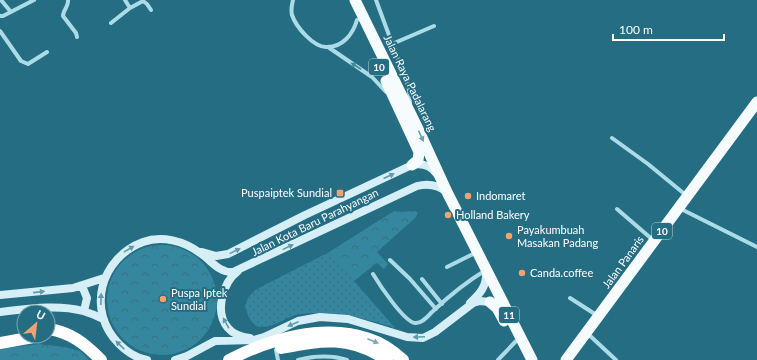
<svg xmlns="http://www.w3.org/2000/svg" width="757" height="360" font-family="Lato,sans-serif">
  <defs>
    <pattern id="grass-dots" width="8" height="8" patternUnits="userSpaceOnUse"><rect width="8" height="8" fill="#34879f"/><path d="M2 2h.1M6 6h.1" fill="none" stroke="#3e6f7e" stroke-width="1.8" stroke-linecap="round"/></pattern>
    <pattern id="forest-crowns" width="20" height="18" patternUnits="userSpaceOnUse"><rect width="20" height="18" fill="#34879f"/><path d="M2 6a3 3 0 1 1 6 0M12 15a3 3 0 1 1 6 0" fill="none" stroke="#3e6f7e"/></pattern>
  </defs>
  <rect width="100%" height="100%" fill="#246d83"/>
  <!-- grass -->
  <path fill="url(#grass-dots)" d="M329,252L395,328C365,318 333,310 301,314C287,315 276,328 260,327C251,326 247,313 245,306L248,298L255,290Z"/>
  <!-- forest -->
  <path fill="url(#forest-crowns)" d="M394,211L401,212L415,211L418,213L415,218L377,252L388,264L384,269L377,263L354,281L329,252Z
    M107 300a55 55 0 1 1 110 0a55 55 0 1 1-110 0Z
    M38,344L65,347L80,351L89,360H0V349Z"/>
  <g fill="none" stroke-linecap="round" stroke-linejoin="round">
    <!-- minor -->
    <path stroke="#acdbe8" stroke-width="4" d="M1,0L11,12
      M68,0C69,6 63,10 63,16L76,33L77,37
      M125,0L130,8L143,1L147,4L151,10
      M293,0C292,4 291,11 292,15C296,27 314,48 327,47C343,47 353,34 357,20
      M376,0L409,89L410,104
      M0,16H3L34,0
      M111,23L130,8
      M0,31L21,61L28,64L47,52
      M392,44L434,26
      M328,47L372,77L386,92
      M612,138L648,164L687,196
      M679,208L757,247
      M617,209L653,240
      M390,260L410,279L436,309
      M447,267L477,252
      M373,274C379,284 404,322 415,323C422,324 428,316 432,312C449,296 466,282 486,270
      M422,279L442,304
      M570,298L598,316
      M587,333L616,360
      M276,350L278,360
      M298,360C314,356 331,355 347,360
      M498,360L516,341"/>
    <!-- secondary -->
    <path stroke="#d6eff7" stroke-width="8" d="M202,252L216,256L228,254L305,215L412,165C422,163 430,165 436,173
      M238,271C223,282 214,312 228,328C233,334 242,337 250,338
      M82,286L87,298L84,311
      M0,295L73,288L104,278
      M470,303C480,294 487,286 486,272
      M0,312C27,309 57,304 83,311C90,313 97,316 103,319
      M147,360C136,358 127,352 119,344C86,311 100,258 143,242C162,235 184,241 200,253C211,260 219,273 233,272L417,186C428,183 438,185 447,192
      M175,360L187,356L215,341L254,340L264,337L298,321L320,317L348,319L407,337L423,338L435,332L473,303L480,301L490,302"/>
    <!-- trunk -->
    <path stroke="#f6fcfe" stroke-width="11" d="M355,0L419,131L447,192L532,360
      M386,81L419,152L418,160L412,165
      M490,302L497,308L504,321
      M566,360L757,102"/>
    <!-- motorway -->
    <path stroke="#fff" stroke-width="12" d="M48,329C71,332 85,344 101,360
      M0,343L39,336
      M281,348C323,340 349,335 387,360
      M229,360C269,339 325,323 369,339C382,343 393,351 403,360"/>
  </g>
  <!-- one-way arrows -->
  <defs><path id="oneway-solid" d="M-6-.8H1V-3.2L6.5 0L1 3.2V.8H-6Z"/></defs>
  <use fill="#46889c" href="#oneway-solid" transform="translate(356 66) rotate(-147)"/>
  <use fill="#6e9fae" href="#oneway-solid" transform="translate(421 136) rotate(65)"/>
  <g fill="#629aac">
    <use href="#oneway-solid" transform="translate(389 176) rotate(-25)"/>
    <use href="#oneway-solid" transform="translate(288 247) rotate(-26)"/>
    <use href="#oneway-solid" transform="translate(129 249) rotate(-31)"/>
    <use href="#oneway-solid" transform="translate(235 251) rotate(-26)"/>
    <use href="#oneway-solid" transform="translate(39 292) rotate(-6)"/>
    <use href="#oneway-solid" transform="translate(101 299) rotate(-89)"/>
    <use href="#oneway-solid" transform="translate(226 323) rotate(-119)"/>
    <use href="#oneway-solid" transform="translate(293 324) rotate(157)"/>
    <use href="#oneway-solid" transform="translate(419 337) rotate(177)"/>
    <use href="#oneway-solid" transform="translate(120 345) rotate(-136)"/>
  </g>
  <use fill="#7ca7b5" href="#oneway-solid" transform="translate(373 341) rotate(23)"/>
  <!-- markers -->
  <g fill="#f2a16f" stroke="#246d83" stroke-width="1.5">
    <rect x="336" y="189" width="8" height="8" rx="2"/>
    <circle cx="468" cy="196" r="4"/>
    <circle cx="448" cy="215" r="4"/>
    <circle cx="509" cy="236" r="4"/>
    <circle cx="522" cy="273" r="4"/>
    <circle cx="163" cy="299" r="4"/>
  </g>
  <g text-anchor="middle" stroke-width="4" stroke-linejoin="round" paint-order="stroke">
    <!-- shield labels -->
    <g fill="#246d83" stroke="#bdd3da" stroke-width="1">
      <rect x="369" y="59" width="20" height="16" rx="3"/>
      <rect x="652" y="223" width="20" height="16" rx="3"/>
      <rect x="499" y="307" width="20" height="16" rx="3"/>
    </g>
    <g font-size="10" font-weight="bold" fill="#fff">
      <text x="379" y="71">10</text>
      <text x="662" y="235">10</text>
      <text x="509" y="319">11</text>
    </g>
    <!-- street labels -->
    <g font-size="11" fill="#fff" stroke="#246d83">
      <text transform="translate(410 83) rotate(64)" y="4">Jalan Raya Padalarang</text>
      <text transform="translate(315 222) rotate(-26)" y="4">Jalan Kota Baru Parahyangan</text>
      <text transform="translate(623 262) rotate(-54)" y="4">Jalan Panaris</text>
    </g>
    <!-- poi labels -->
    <g font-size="11" fill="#fff" stroke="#246d83" text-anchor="start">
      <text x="332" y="197" text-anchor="end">Puspaiptek Sundial</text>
      <text x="476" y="200">Indomaret</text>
      <text x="456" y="219">Holland Bakery</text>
      <text x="517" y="234">Payakumbuah<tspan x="517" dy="13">Masakan Padang</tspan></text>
      <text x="530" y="277">Canda.coffee</text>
      <text x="171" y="297">Puspa Iptek<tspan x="171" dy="13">Sundial</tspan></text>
    </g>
  </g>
  <!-- north arrow -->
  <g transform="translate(36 324) rotate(28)"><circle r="19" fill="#246d83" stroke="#7ca7b5"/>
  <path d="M0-3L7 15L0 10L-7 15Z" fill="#f2a16f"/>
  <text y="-6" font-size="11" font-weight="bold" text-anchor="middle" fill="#ffffff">U</text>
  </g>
  <!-- scale -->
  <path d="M613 34v6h111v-6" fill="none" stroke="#ffffff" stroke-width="2"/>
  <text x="619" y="34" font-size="12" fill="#ffffff" stroke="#246d83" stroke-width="3" paint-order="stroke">100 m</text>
</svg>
